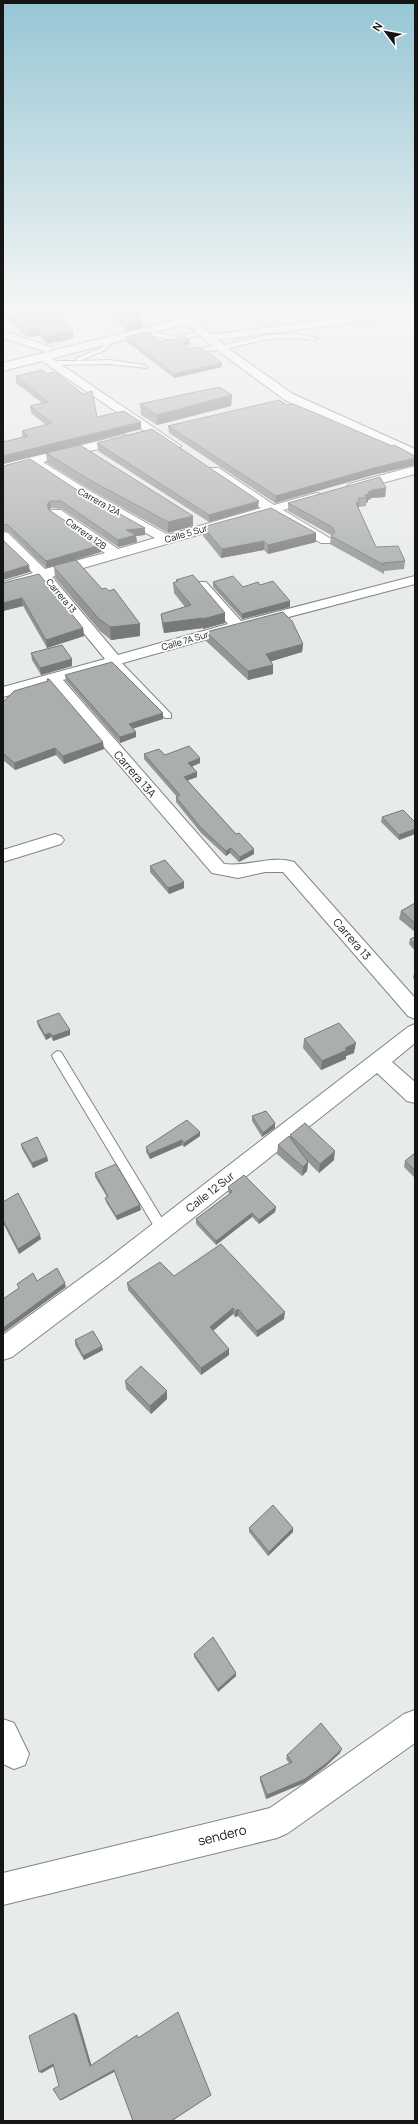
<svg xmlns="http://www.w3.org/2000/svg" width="418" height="2124" font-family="Manrope,sans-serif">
  <rect width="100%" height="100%" fill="#e8ece8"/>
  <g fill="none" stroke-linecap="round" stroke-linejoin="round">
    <defs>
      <path id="lane" d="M141,330L178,337L203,331L206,333L178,341L139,333L138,332Z
        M294,334L317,338L314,340L294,338L268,339L221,350L191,352L184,346L189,345L192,348L221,346L268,335Z
        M112,337L115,339L105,350L79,361L110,360L144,365L147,367L146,368L110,364L51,365L48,363L51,361H79L76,359L77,358L101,348Z
        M111,658H117L171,714V718H165L111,662Z
        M57,1051L61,1052L166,1225L168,1229L166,1233L162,1234L158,1233L53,1058L52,1055Z"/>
      <path id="street" d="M415,309V315L209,341L204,338L209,335Z
        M3,331L51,347L53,349L47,352L3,338Z
        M43,354L47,355L181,446L179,449H171L39,359L37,357Z
        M124,435L128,436L130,439L128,442L43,462L88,490L168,535L261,508L209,474L208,471L209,468H219L274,505L316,493L321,494L323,497L321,500L283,510L333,540L331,543H321L271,514L52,577L118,655L228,624L196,588L194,585L196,582H206L241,621L415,576V584L243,629L63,680L224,864C248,867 271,855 294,862L415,998V1019L408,1016L283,872H265L238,878L212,873L50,684L3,697V687L105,659L40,580L3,590V582L33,573L3,544V532L8,533L45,569L105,553L51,516L49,513L51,510H61L118,549L155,538L78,496L31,465L3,472V464Z
        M415,466V474L354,491L347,487L349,484Z
        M55,834L61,836L64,840L61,844L3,862V850Z
        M415,1024V1043L392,1062L415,1082V1103L407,1101L377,1073L122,1274L12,1357L3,1360V1335L106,1260L408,1027Z
        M415,1710V1743L288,1833L277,1838L3,1905V1873L270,1808L404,1714Z
        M3,1719L14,1723L29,1754L25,1765L14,1769L3,1764Z"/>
      <path id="secondary" d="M168,308H181L191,317H199L201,319L197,322L225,346L293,394L415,449V458L285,400L217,350L187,324L3,371V363L180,319Z"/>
    </defs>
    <!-- lane casing -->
    <use href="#lane" stroke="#828682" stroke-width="2"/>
    <!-- street casing -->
    <use href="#street" stroke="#828682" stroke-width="2"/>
    <!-- secondary casing -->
    <use href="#secondary" stroke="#828682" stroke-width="2"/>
    <!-- lane -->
    <use href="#lane" fill="#fff" fill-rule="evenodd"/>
    <!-- street -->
    <use href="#street" fill="#fff" fill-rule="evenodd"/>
    <!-- secondary -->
    <use href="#secondary" fill="#fff" fill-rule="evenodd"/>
  </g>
  <!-- wall -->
  <path fill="#939693" d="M3,308H95L96,309L60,315L73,330L74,338L72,339L47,344L40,336L27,337L3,314Z
    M105,308H161L135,313L143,327L127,331Z
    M126,337L158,342L190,344L186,345L190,349L222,367L174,378L126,341Z
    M16,376L97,417L141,429L68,448L193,516V526L168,533L89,489L47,463L46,453L3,464V442L22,437V431L46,425L31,413L30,406L42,403L16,383Z
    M232,395L231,406L157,425L141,415L140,404Z
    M287,405L415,456V465L373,475L275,503L169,433L168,426Z
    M97,443L258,508L209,522L98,451Z
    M3,466L145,535L136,536L137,542L118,547L62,509L51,508L50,510L101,552L76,560L102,589L140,624V636L111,640L100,631L55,578L54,566L46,568L9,532L3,531Z
    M386,488L385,497L371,498V499L368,500V502L366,503V506L359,507V509L376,547L405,561L404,569L384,571V574L330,544L331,536V535L288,511V503Z
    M203,527L316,533V542L268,554L264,550L221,558L203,536Z
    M176,580L225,613V623L203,629V628L164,633L162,625L161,614L185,607L174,593L173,583L176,582Z
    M213,582L243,587L260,585L290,601V607L242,619L213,587Z
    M3,583L83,628L84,636L47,648L23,606L3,611Z
    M206,632L303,644L302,652L271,661L273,674L248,680L206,641Z
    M31,653L72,666L41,675L32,660Z
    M65,675L163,719L133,728L136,732V737L120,743L66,681Z
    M47,679L104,749L64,764L56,755L15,770L3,760V702L47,681Z
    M144,754L165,755L200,763L192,766L197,772V777L187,780L236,834L254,849V854L239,862L230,853L226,856L201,833L176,802V797H177L144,759Z
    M382,817L415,822V834L399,840L381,822Z
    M150,866L184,882V888L169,894L150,872Z
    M415,903V932L399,919L401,911Z
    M415,937V951L409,944L410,939Z
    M415,968V981L413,978Z
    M37,1021L70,1030V1035L53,1041L51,1037L46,1040L38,1026Z
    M304,1039L354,1053L346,1056V1059L321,1070L303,1048Z
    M252,1116L275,1128L262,1137L252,1121Z
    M290,1135L334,1160L319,1173L308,1162L307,1171L302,1176L277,1154L278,1145L290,1137Z
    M200,1136L184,1147L182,1145L150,1159L146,1152V1147Z
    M21,1144L47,1157L48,1161L33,1168L22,1149Z
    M415,1153V1178L404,1167L405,1161Z
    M95,1173L141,1210L117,1220L106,1202L105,1198L107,1197L95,1177Z
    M228,1187L276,1207L275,1212L259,1224L252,1217L216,1245L196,1224V1219L230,1194L228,1192Z
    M3,1202L41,1239L19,1254L3,1223Z
    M174,1276L284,1319L257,1337L238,1316L235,1317L233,1314L213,1331L229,1349V1355L201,1375L128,1290L127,1283Z
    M75,1340L103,1350L84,1360L75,1345Z
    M125,1381L167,1391V1399L151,1414L126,1389Z
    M249,1528H293V1532L268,1556L249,1532Z
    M194,1654L236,1676L218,1692L194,1657Z
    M340,1753L325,1767L304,1783L266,1799L260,1781V1777L289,1763L286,1759L287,1755Z"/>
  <!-- shaded-wall -->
  <path fill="#787a78" d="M58,308H95L96,309L54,316V309Z
    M132,308H161L132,314Z
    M142,321L143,327L127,331V325Z
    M39,328L40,336L27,337L26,330Z
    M73,330L74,338L72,339L47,344L46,336Z
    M190,340V344L183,346L182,342Z
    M222,363V367L174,378V374Z
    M232,395L231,406L157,425V415Z
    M141,422V429L3,464V456Z
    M415,458V465L373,475L275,503L276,496L374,468Z
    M386,488L385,497L371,498V499L368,500V502L366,503V498L365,495L368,492L371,490Z
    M50,501L51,508L48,512L47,505Z
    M259,501L258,508L209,522V515Z
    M359,502V511L356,503Z
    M193,516V526L168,533V522Z
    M145,528V535L136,536L137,542L118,547V540L126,530Z
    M316,533V542L268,554V545Z
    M264,541V550L221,558L222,549Z
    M101,545V552L46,568V561Z
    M29,565L30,572L3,580V573Z
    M22,598L23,606L3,611V603Z
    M290,601V607L242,619V614Z
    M225,613V623L203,629V619Z
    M203,618V628L164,633L163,623Z
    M140,624V636L111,640L110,627Z
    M83,628L84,636L47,648L46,640Z
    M303,644L302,652L266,663V654Z
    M72,659V666L41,675L40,668Z
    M273,665V674L248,680V671Z
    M163,713V719L129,730V724Z
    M136,732V737L120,743V737Z
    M103,742L104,749L64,764L63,756Z
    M55,748L56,755L15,770L14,763Z
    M200,758V763L189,768L188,763Z
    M197,772V777L184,782V777Z
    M415,829V834L399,840V835Z
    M231,848L230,853L226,856V851Z
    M254,849V854L239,862L240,857Z
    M184,882V888L169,894L168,888Z
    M70,1030V1035L53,1041V1036Z
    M50,1033L51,1037L46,1040L45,1035Z
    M356,1043L354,1053L346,1056V1059L321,1070L322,1061L345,1048Z
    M275,1123V1128L262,1137L263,1133Z
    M200,1132V1136L184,1147V1143Z
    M182,1140V1145L150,1159L149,1154Z
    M335,1151L334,1160L319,1173L320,1164Z
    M47,1157L48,1161L33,1168L32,1163Z
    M308,1162L307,1171L302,1176L303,1167Z
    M140,1205L141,1210L117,1220L116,1216Z
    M276,1207L275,1212L259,1224V1220Z
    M252,1213V1217L216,1245V1241Z
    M40,1235L41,1239L19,1254L18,1249Z
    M65,1283L66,1287L3,1333V1328Z
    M233,1308V1314L210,1333V1327Z
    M238,1309V1316L235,1317L236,1311Z
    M285,1312L284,1319L257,1337V1331Z
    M102,1346L103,1350L84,1360L83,1356Z
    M229,1349V1355L201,1375V1368Z
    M167,1391V1399L151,1414L150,1406Z
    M293,1528V1532L268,1556L269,1552Z
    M236,1673V1676L218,1692V1689Z
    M342,1749L340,1753L325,1767L304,1783L266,1799L267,1795Z
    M74,2013L77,2015L92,2067L90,2066Z
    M53,2064L56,2065L42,2073L39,2072Z
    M114,2070L116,2071L62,2100H60Z
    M211,2095L172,2121H171Z"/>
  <!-- building -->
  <path fill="#abafab" stroke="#787a78" d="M4,308H58L54,309L73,330L72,331L46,336L39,328L26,330Z
    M110,308H132L142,321L127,325Z
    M146,332L151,333L158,342L185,337L190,340L182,342L190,349L202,348L222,363L174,374L126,337Z
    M42,370L47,374L54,372L58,374L83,394L92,391L97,417L124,411L141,422L3,456V442L28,436L22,431L52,423L30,406L48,402L16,376Z
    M219,387L232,395L157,415L140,404Z
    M279,400L287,405L293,404L308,410L392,446L394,445L415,456V458L374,468L276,496L168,426Z
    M152,429L259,501L209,515L97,443Z
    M80,445L193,516L168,522L88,479L46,453Z
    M30,459L77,490L145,528L126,530L136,535L118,540L61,501H50L47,505L49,510L101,545L46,561L8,525L3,524V466Z
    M380,477L386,488L371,490L372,491L368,492L369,494L365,495L366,498H358L359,502L356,503L376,547L398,546L405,561L383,563L384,565L331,536L335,532L332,527L288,503Z
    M271,508L316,533L268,545L264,541L222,549L203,527Z
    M3,540L29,565L3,573Z
    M76,560L102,589L106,588L109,591L114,589L140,624L110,627L99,619L53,566Z
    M39,574L83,628L46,640L22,598L3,603V583Z
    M193,575L225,613L203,619V618L163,623L161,614L191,605L173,583L178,581L176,580Z
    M233,576L243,587L258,582L260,585L273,581L290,601L242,614L213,582Z
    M283,612L292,621L303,644L266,654L273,665L248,671L206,632Z
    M62,645L72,659L40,668L31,653Z
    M112,662L163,713L129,724L136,732L120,737L65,675Z
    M47,679H49L103,742L63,756L55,748L14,763L3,753V702L14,691L48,681Z
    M189,746L200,758L188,763L197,772L184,777L236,834L239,833L254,849L240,857L231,848L226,851L201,828L176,797L180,795L144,754L159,749L165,755Z
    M403,810L415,822V829L399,835L382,817Z
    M165,860L184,882L168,888L150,866Z
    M415,903V923L401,911Z
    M415,937V945L410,939Z
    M59,1013L70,1030L53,1036L50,1033L45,1035L37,1021Z
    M339,1023L356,1043L345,1048L347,1050L322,1061L304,1039Z
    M266,1111L275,1123L263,1133L252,1116Z
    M187,1120L200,1132L184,1143L182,1140L149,1154L146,1147Z
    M305,1123L335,1151L320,1164L290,1135Z
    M289,1136L308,1162L303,1167L278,1145Z
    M37,1137L47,1157L32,1163L21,1144Z
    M415,1153V1170L405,1161Z
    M116,1164L140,1205L116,1216L105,1198L108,1196L95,1173Z
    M244,1175L276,1207L259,1220L252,1213L216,1241L196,1219L232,1192L228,1187Z
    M18,1193L40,1235L18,1249L3,1220V1202Z
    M221,1244L285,1312L257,1331L238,1309L236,1311L233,1308L210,1327L229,1349L201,1368L127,1283L160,1262L174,1276Z
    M57,1268L65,1283L3,1328V1299L19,1288L17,1284L33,1273L37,1281Z
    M93,1331L102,1346L83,1356L75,1340Z
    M141,1366L167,1391L150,1406L125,1381Z
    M273,1505L293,1528L269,1552L249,1528Z
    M213,1637L236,1673L218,1689L194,1654Z
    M321,1723L342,1749L327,1763L305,1779L267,1795L260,1777L292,1762L287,1755Z
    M178,2012L211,2095L171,2121H133L114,2070L60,2100L53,2089L59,2086L53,2064L39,2072L29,2036L74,2013L90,2066L137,2035L138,2038Z"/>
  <!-- sky -->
  <linearGradient id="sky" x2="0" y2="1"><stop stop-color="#96c6d4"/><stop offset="0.51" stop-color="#f5f6f5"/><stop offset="1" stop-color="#f5f6f5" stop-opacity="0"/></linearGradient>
  <rect width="418" height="605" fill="url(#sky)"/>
  <g text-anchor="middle" stroke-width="3.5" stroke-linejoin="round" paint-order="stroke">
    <!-- far-street labels -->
    <g font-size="9" fill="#141514" stroke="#fff">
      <text transform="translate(99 502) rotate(29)" y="3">Carrera 12A</text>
      <text transform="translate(86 534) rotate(35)" y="3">Carrera 12B</text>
      <text transform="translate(186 534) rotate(-16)" y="3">Calle 5 Sur</text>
      <text transform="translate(61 596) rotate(50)" y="3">Carrera 13</text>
      <text transform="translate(185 641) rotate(-16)" y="3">Calle 7A Sur</text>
    </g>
    <!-- street labels -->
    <g font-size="11" fill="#141514" stroke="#fff">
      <text transform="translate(135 774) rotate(49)" y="4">Carrera 13A</text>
      <text transform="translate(352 939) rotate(49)" y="4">Carrera 13</text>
      <text transform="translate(210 1192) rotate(-38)" y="4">Calle 12 Sur</text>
    </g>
    <!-- near-street labels -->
    <g font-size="13" fill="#141514" stroke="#fff">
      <text transform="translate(222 1835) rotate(-14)" y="5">sendero</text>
    </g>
  </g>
  <!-- border -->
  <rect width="418" height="2124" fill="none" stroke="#141514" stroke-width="8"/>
  <!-- north arrow -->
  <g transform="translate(386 32) rotate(302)" stroke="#ffffff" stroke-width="3" paint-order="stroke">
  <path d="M0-3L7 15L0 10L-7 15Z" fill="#141514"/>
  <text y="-6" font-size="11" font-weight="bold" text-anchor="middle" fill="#141514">N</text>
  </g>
</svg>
